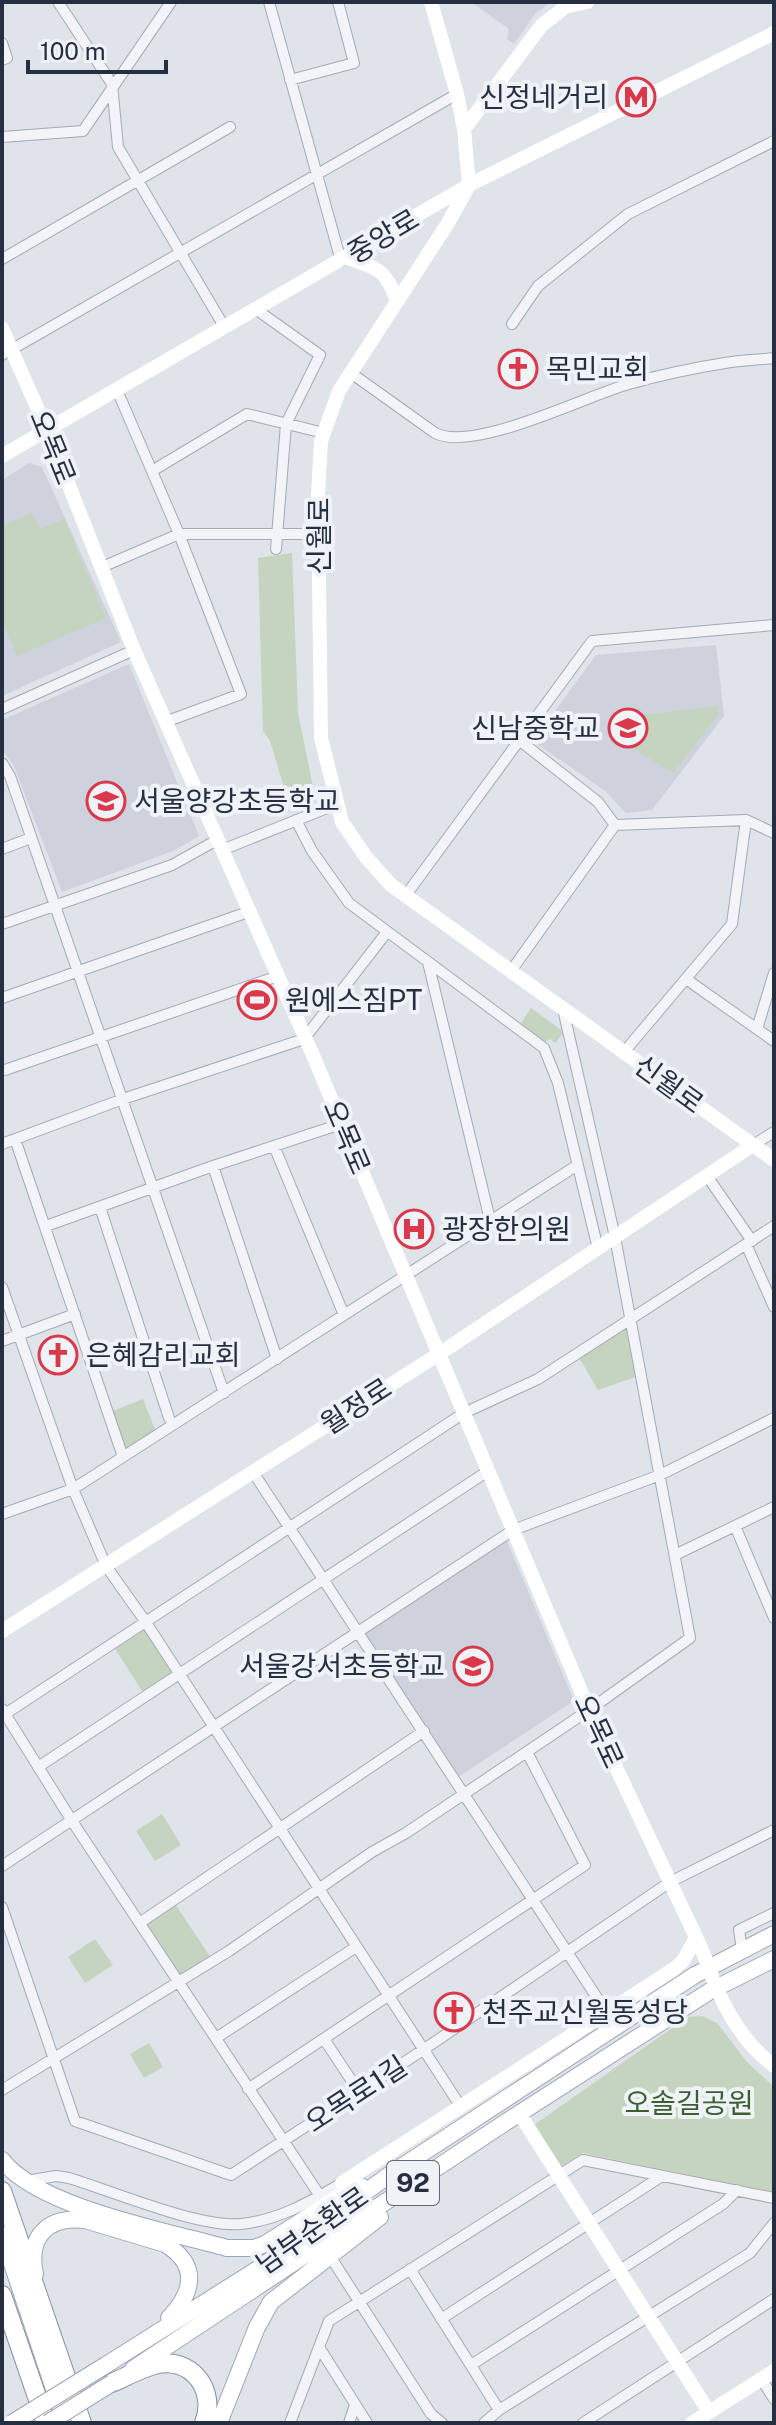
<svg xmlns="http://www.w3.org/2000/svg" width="776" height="2425" font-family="'Public Sans','Noto Sans KR',sans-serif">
  <rect width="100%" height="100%" fill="#dfe3ea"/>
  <!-- built -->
  <path fill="#cdd2dc" d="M471,2H551L536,13L514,44L507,39L509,29Z
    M29,463L42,467L121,642L2,696V480Z
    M716,645L724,716L652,810L626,813L605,791L533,741L596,655Z
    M129,664L199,836L173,851L62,892L14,766L2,749V720Z
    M507,1541L574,1701L458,1777L364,1631Z"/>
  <!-- green -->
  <path fill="#c4d4bf" d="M32,513L40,529L64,519L106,618L17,656L2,621V526Z
    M292,553L298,713L316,801L291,810L270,741L263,731L258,558Z
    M718,706L719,714L673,773L623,742L625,737L607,726L611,719Z
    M531,1008L564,1032L555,1043L550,1039L544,1043L521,1023Z
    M619,1327L630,1329L638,1376L598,1390L578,1356Z
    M143,1399L155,1430L121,1451L108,1413Z
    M144,1623L177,1673L144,1694L112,1644Z
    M162,1814L181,1845L155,1861L136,1831Z
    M173,1901L213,1961L181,1982L141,1922Z
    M95,1939L113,1965L85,1983L68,1957Z
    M703,2016L718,2024L747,2062L774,2087V2193L583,2153L558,2168L531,2127L688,2017Z
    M149,2043L163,2067L144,2078L130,2054Z"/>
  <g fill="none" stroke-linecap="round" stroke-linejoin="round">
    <defs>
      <path id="street" d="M58,2L112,84L118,147L225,328
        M269,2L341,261
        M2,43L7,58L2,60
        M290,80L354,63L338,2
        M2,137L83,131L171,2
        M2,259L230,127
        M257,310L320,355L286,424L276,549
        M512,324L538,286L628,214L774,141
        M2,355L457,94
        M351,373L435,433C474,453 585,396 629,384C660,375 693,368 725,363C741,360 758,360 774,358
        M117,390L179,534L241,694L165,722
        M152,471L247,414L324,433
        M102,567L179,534H318
        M2,709L134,650
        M519,740L598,802L615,825
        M2,763L10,776L224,1393
        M296,820L312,851L349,903L544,1048L558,1083L598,1249
        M615,825L746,820L774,833
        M2,849L31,838
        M222,850L337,804
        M406,895L592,641L774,625
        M2,924L172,865L217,840
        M428,962L490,1220
        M511,971L615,825
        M686,979L774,1041
        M2,998L248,912
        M757,1029L774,973
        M624,1052L732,924L746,820
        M2,1071L278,976
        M15,1139L123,1457
        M2,1144L123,1099L304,1039L387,932
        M753,1145L774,1132
        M274,1146L344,1315
        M213,1166L277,1359
        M707,1176L752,1241
        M100,1207L169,1418
        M46,1226L213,1166L341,1124
        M746,1244L774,1307
        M2,1287L73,1489L106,1566L145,1621L461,2107
        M2,1341L75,1314
        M253,1472L607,2013
        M2,1514L73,1489L576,1166
        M735,1526L774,1618
        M675,1555L774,1507
        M2,1709L72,1821L320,2196
        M5,1714L464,1413L538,1379L774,1226
        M38,1767L488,1471
        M2,1866L513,1530L660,1475L774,1418
        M2,1907L75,2121L231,2175L423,2050L670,1882L774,1830
        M141,1922L424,1731
        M742,1950L739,1930L774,1913
        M216,2038L356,1947
        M324,2039L359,2092
        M248,2089L585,1865L527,1752
        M2,2090L229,1951L372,1852L406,1833L589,1710L690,1638L615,1237L563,1009
        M26,2181L56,2176L69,2178C112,2191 199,2228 241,2224C279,2220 310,2202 342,2183
        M330,2256L431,2414L442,2423
        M410,2269L499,2410
        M441,2319L662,2176
        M319,2347L367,2423
        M471,2365L723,2204L737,2190
        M762,2380L774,2399
        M290,2423L329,2321L583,2160L774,2198
        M349,2423L355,2405
        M484,2423L499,2410L750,2253L774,2223
        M583,2423L774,2299"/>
      <path id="primary" d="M2,2160C37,2207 170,2232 227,2248H254L265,2244L344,2194L361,2186
        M2,2234L60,2407
        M35,2274C27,2236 48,2216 85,2220L165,2244C200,2265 193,2293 169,2318
        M106,2365L261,2267L392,2173L695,1975L774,1934
        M133,2369L503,2124L710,1991L774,1959
        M219,2423L257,2327L271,2302L380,2217"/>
      <path id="highway" d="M2,2191L82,2423
        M2,2295L46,2423
        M112,2383C125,2377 140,2369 154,2365C191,2355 217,2390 204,2423"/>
    </defs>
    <!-- street casing -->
    <use href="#street" stroke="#a4a9b4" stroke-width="12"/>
    <!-- primary casing -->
    <use href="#primary" stroke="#9da6b6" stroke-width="18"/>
    <!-- highway casing -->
    <use href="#highway" stroke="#858fa2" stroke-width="20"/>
    <!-- street -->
    <use href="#street" stroke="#f2f4f8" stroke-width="10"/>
    <!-- secondary -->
    <path stroke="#fff" stroke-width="14" d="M431,2L457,94L464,129L469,185L448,223L339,391L321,441L318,496L321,738L342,822L366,857L391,885L774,1160
      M464,129L541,26L565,7L587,2
      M347,258C375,267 387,270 396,299
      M2,328L47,430L134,650L312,1053L589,1710L703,1952C717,1995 737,2038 774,2066
      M2,456L469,185L774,33
      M2,1631L439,1354L753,1145
      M519,2113L709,2412
      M348,2192L342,2183L674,1969L683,1961L696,1938
      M692,2423L774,2371"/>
    <!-- primary -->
    <use href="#primary" stroke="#fff" stroke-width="16"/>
    <!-- highway -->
    <use href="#highway" stroke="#fff" stroke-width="18"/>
    <defs>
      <path id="primary-bridge" d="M12,2423L106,2365
        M48,2423L112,2383"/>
    </defs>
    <!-- primary-bridge casing -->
    <use href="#primary-bridge" stroke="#9da6b6" stroke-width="18" stroke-linecap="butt"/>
    <!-- primary-bridge -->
    <use href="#primary-bridge" stroke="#fff" stroke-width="16"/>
  </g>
  <!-- icons -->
  <defs>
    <symbol id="metro-ring" viewBox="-11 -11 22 22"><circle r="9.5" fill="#eff2f7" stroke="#d9394a" stroke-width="1.5"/><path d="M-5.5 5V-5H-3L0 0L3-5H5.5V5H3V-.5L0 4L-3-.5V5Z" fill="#d9394a"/></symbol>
    <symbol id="church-ring" viewBox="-11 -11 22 22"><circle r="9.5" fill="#eff2f7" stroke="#d9394a" stroke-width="1.5"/><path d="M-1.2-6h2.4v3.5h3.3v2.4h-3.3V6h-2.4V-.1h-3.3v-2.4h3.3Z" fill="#d9394a"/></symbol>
    <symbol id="school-ring" viewBox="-11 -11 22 22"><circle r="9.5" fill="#eff2f7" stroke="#d9394a" stroke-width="1.5"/><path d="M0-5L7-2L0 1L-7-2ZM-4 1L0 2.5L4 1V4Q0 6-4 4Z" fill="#d9394a"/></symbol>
    <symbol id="stadium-ring" viewBox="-11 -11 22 22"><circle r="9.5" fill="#eff2f7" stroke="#d9394a" stroke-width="1.5"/><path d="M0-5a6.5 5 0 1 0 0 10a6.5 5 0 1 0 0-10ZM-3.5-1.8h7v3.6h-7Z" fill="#d9394a"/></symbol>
    <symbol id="hospital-ring" viewBox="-11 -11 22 22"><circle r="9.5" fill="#eff2f7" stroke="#d9394a" stroke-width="1.5"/><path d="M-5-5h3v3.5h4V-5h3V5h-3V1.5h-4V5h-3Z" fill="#d9394a"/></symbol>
  </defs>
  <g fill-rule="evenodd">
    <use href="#metro-ring" x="614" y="75" width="44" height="44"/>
    <use href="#church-ring" x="496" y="347" width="44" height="44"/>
    <use href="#school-ring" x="606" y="706" width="44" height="44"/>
    <use href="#school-ring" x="84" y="779" width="44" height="44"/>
    <use href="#stadium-ring" x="235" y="978" width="44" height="44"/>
    <use href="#hospital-ring" x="392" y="1207" width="44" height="44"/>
    <use href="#church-ring" x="36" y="1333" width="44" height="44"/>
    <use href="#school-ring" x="451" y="1644" width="44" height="44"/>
    <use href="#church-ring" x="432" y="1990" width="44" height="44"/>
  </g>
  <g text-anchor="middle" stroke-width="8" stroke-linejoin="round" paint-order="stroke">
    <!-- shield labels -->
    <rect fill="#eff2f7" stroke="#626a78" stroke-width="2" x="387" y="2161" width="52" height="44" rx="6"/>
    <g font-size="26" font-weight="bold" fill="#262f42">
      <text x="413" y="2192">92</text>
    </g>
    <!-- poi labels -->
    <g font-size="28" fill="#262f42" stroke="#eff2f7" text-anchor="start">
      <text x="608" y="107" text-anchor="end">신정네거리</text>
      <text x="546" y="379">목민교회</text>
      <text x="600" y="738" text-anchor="end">신남중학교</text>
      <text x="134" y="811">서울양강초등학교</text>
      <text x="285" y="1010">원에스짐PT</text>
      <text x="442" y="1239">광장한의원</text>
      <text x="86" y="1365">은혜감리교회</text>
      <text x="445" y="1676" text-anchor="end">서울강서초등학교</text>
      <text x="482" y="2022">천주교신월동성당</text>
    </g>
    <!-- street labels -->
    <g font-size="28" fill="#262f42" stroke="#eff2f7">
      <text transform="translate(383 236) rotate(-31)" y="10">중앙로</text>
      <text transform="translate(53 447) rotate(68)" y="10">오목로</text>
      <text transform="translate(319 536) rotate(-90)" y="10">신월로</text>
      <text transform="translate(669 1084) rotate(36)" y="10">신월로</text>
      <text transform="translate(347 1137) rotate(67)" y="10">오목로</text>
      <text transform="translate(356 1406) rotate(-33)" y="10">월정로</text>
      <text transform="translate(599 1731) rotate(65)" y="10">오목로</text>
      <text transform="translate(356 2094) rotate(-33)" y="10">오목로1길</text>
      <text transform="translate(312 2230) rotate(-35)" y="10">남부순환로</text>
    </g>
    <!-- park labels -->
    <g font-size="28" fill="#395f33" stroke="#eff2f7">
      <text x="689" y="2113">오솔길공원</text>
    </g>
  </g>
  <!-- border -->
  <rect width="776" height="2425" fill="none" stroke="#262f42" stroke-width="8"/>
  <!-- scale -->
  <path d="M28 60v12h138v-12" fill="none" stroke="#262f42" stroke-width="4"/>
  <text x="40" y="60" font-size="24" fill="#262f42" stroke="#eff2f7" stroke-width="6" paint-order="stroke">100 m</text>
</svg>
